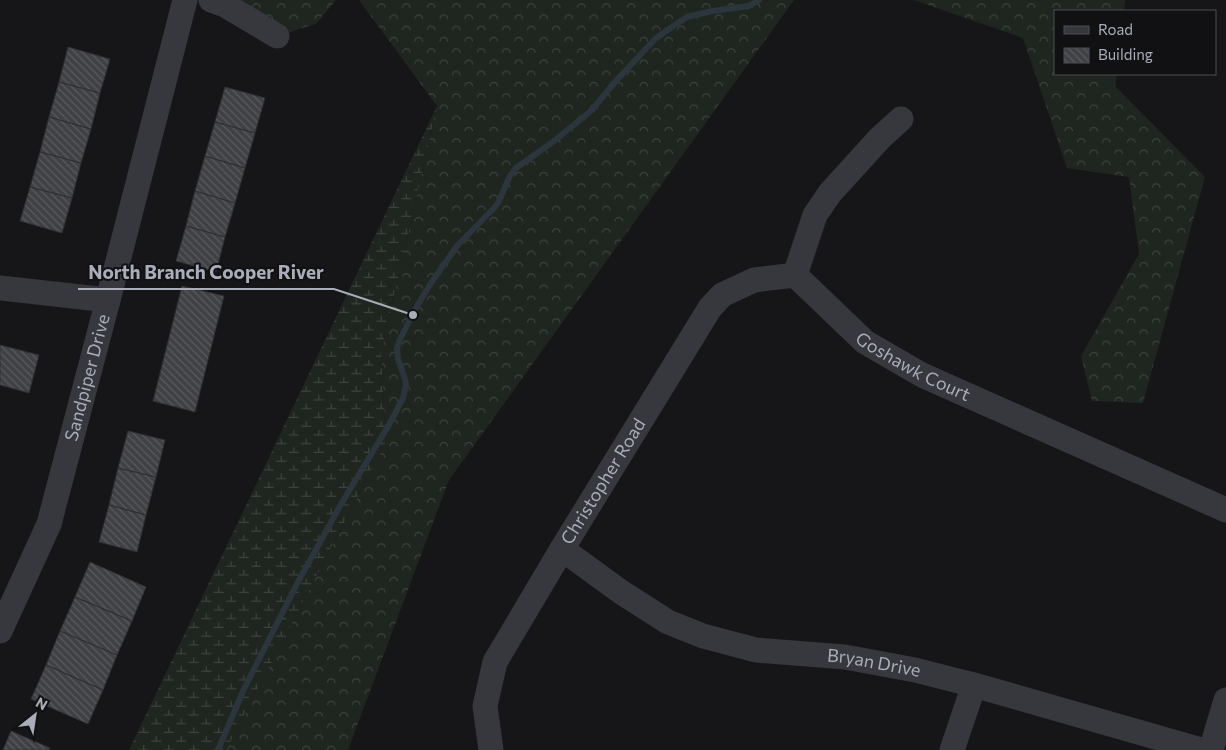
<svg xmlns="http://www.w3.org/2000/svg" width="1226" height="750" font-family="Commissioner,sans-serif">
  <defs>
    <pattern id="forest-crowns" width="20" height="18" patternUnits="userSpaceOnUse" patternTransform="scale(1.25)"><rect width="20" height="18" fill="#1e261f"/><path d="M2 6a3 3 0 1 1 6 0M12 15a3 3 0 1 1 6 0" fill="none" stroke="#3c433d"/></pattern>
    <pattern id="wetland-marsh" width="20" height="14" patternUnits="userSpaceOnUse" patternTransform="scale(1.25)"><rect width="20" height="14" fill="#1e261f"/><path d="M1 5h8M5 5V1M11 12h8M15 12V8" fill="none" stroke="#3c433d"/></pattern>
    <pattern id="building-back-hatch" width="6" height="6" patternUnits="userSpaceOnUse" patternTransform="scale(1.25)"><rect width="6" height="6" fill="#404145"/><path d="M-1 5l2 2M0 0l6 6M5-1l2 2" fill="none" stroke="#595a5e"/></pattern>
  </defs>
  <rect width="100%" height="100%" fill="#161618"/>
  <!-- forest -->
  <path fill="url(#forest-crowns)" d="M211,0H336L316,24L277,36Z
    M359,0H794L449,480L348,750H226L386,442L381,352L437,106Z
    M914,0H1125L1124,11H1055V74H1117L1115,86L1205,177L1143,403L1092,401L1081,356L1139,254L1129,177L1067,168L1023,38Z"/>
  <!-- wetland -->
  <path fill="url(#wetland-marsh)" d="M437,106L381,352L386,442L226,750H129Z"/>
  <g fill="none" stroke-linecap="round" stroke-linejoin="round">
    <!-- stream -->
    <path stroke="#2c353c" stroke-width="6" d="M218,750L244,689L298,582L340,506L390,423L403,398L406,385L405,379L398,359L397,348L400,339L417,306L431,283L457,246L494,208L498,203L510,176L516,168L554,141L592,110L614,83L655,39L669,29L687,17L712,11L749,6L759,0"/>
  </g>
  <!-- building -->
  <path fill="url(#building-back-hatch)" stroke="#303034" d="M68,47L110,59L100,93L59,82Z
    M59,82L100,93L91,129L49,117Z
    M225,87L265,98L255,133L215,122Z
    M49,117L91,129L81,163L40,152Z
    M215,122L255,133L245,168L205,156Z
    M40,152L81,163L72,198L30,187Z
    M205,156L245,168L235,203L195,191Z
    M30,187L72,198L62,233L20,221Z
    M195,191L235,203L225,237L186,226Z
    M186,226L225,237L216,272L176,261Z
    M182,286L224,296L195,412L153,401Z
    M0,345L39,355L29,393L0,385Z
    M128,431L165,440L156,477L118,468Z
    M118,468L156,477L146,515L109,505Z
    M109,505L146,515L137,552L99,542Z
    M90,562L146,587L132,621L75,597Z
    M75,597L132,621L117,655L60,631Z
    M60,631L117,655L103,690L46,665Z
    M46,665L103,690L88,724L31,699Z
    M11,731L50,748L49,750H3Z"/>
  <g fill="none" stroke-linecap="round" stroke-linejoin="round">
    <!-- minor -->
    <g stroke="#37383d" stroke-width="25">
      <path d="M211,0L225,5L277,36"/>
      <path id="s1" d="M795,275L865,342L922,375L1226,510"/>
      <path d="M795,275L815,215L830,193L880,138L901,119"/>
      <path d="M0,288L108,300"/>
      <path id="s2" d="M562,549L621,592L668,622L703,636L756,650L845,657L915,670L974,685L1201,750"/>
      <path id="s3" d="M0,631L49,524L108,300L185,0"/>
      <path id="s4" d="M491,750L485,706L495,662L562,549L710,308L722,295L754,280L795,275"/>
      <path d="M952,750L974,685"/>
      <path d="M1211,750L1226,700"/>
    </g>
  </g>
  <g text-anchor="middle" stroke-width="4" stroke-linejoin="round" paint-order="stroke">
    <!-- street labels -->
    <g font-size="18" fill="#a8adb8" stroke="#111113">
      <text dy="6" stroke="none"><textPath href="#s1" startOffset="151">Goshawk Court</textPath></text>
      <text dy="6" stroke="none"><textPath href="#s3" startOffset="269">Sandpiper Drive</textPath></text>
      <text dy="6" stroke="none"><textPath href="#s4" startOffset="300">Christopher Road</textPath></text>
      <text dy="6" stroke="none"><textPath href="#s2" startOffset="340">Bryan Drive</textPath></text>
    </g>
  </g>
  <!-- callouts -->
  <path fill="none" stroke="#a8adb8" stroke-width="2" d="M413 315L334 289H78"/>
  <circle fill="#a8adb8" stroke="#111113" stroke-width="2" cx="413" cy="315" r="5"/>
  <g font-size="19" text-anchor="middle" font-weight="bold" fill="#a8adb8" stroke="#111113" stroke-width="4" stroke-linejoin="round" paint-order="stroke">
    <text x="206" y="279">North Branch Cooper River</text>
  </g>
  <!-- legend -->
  <rect x="1054" y="10" width="162" height="65" fill="#111113" stroke="#4d4f55"/>
  <rect x="1064" y="26" width="25" height="8" fill="#37383d" stroke="#4d4f55"/>
  <text x="1098" y="35" font-size="15" fill="#a8adb8">Road</text>
  <rect x="1064" y="48" width="25" height="15" fill="url(#building-back-hatch)" stroke="#4d4f55"/>
  <text x="1098" y="60" font-size="15" fill="#a8adb8">Building</text>
  <!-- north arrow -->
  <g transform="translate(35 715) rotate(30)" stroke="#111113" stroke-width="4" paint-order="stroke">
  <path d="M0-4L9 19L0 12L-9 19Z" fill="#a8adb8"/>
  <text y="-8" font-size="14" font-weight="bold" text-anchor="middle" fill="#a8adb8">N</text>
  </g>
</svg>
